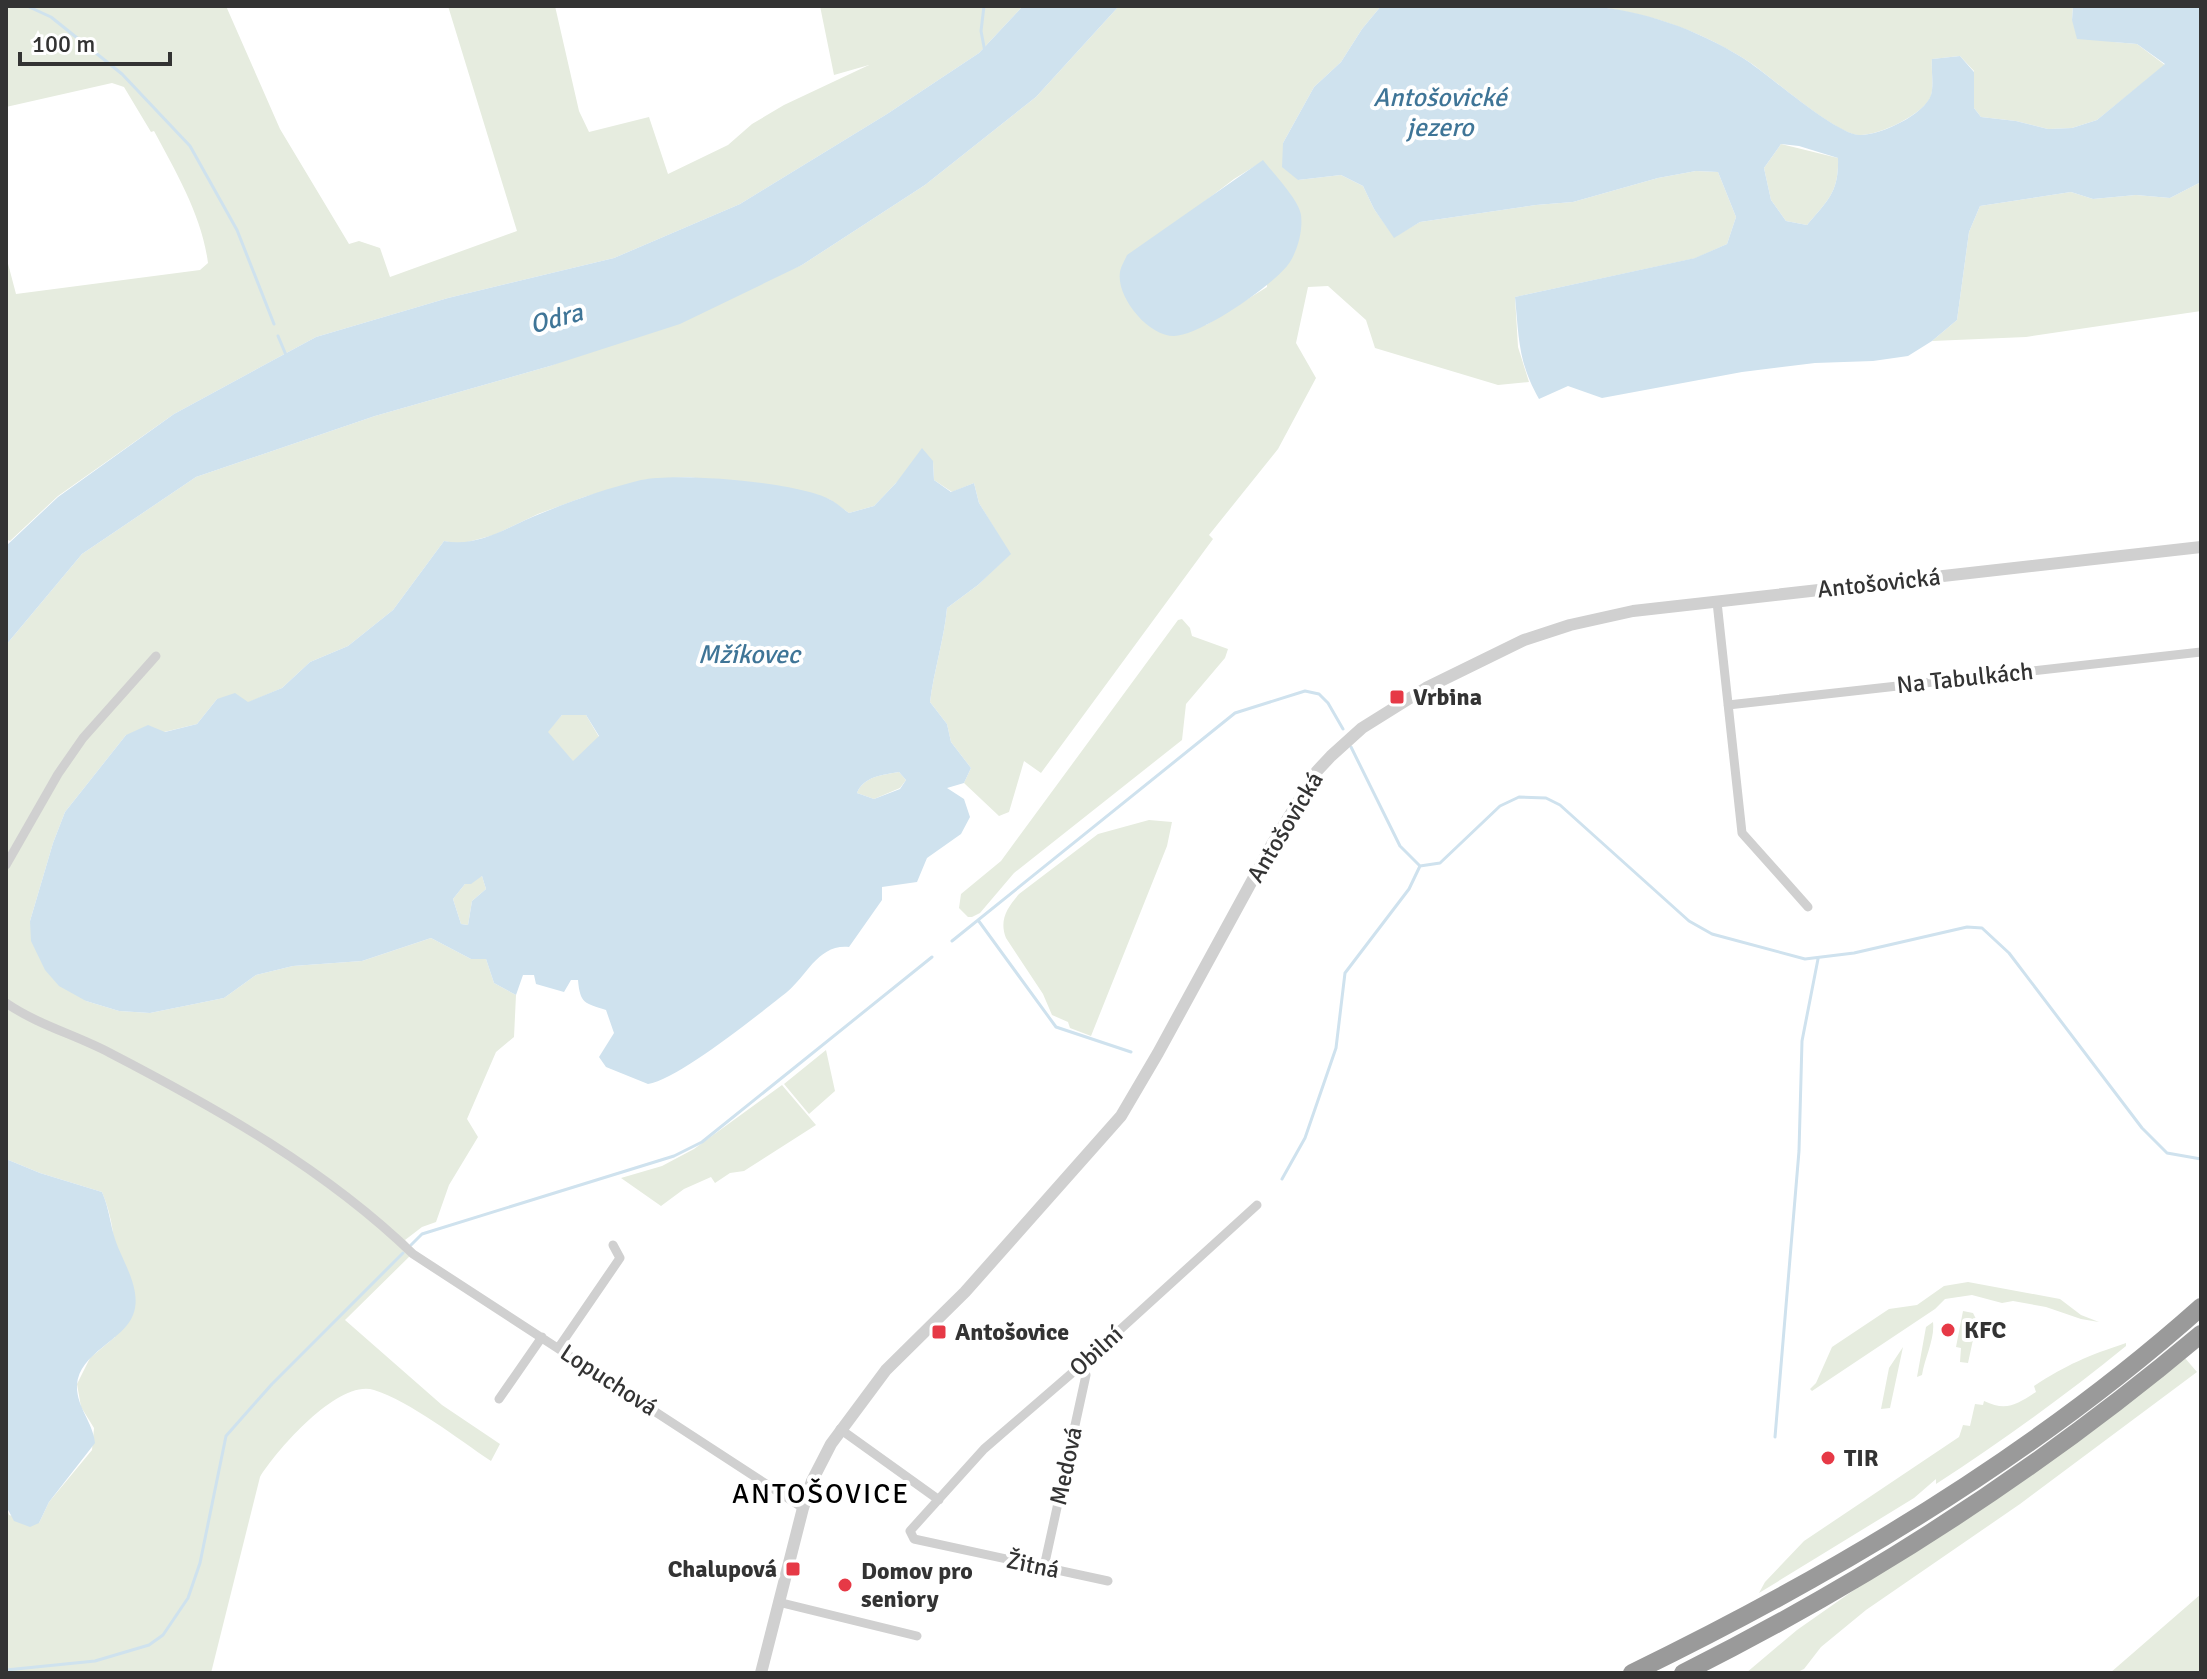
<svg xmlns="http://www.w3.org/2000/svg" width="2207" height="1679" font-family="Signika,sans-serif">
  <rect width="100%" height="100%" fill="#fff"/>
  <!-- green -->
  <path fill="#e6ecdf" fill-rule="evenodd" d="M6,6H226L280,129L349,244L359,241L380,248L390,277L517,231L448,6H555L579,111L589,132L649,117L668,174L728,145L752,124L784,105L869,65L834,75L820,6H1023L979,53L887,114L740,204L614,258L448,298L316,337L174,414L58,496L10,541L6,539V256L16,294L200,270L208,263C202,216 176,172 154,131L151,132L124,87L112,83L6,107Z
    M1119,6H1381L1362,29L1341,62L1314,87L1283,143L1298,180L1341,175L1363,186L1374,209L1394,237L1420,222L1536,205L1573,202L1658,178L1696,171L1718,172L1736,217L1727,244L1696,258L1515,297L1518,347L1529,382L1498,385L1375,348L1366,320L1328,286L1308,287L1296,343L1316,378L1278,449L1209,535L1213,539L1041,773L1024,761L1009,812L999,816L964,783L971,768L951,742L947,724L930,702C934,670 944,640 947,608L978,585L1010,554L979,503L974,483L952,492L934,480L933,461L896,483L874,506L849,513L829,499L689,477L644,480L584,497L538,514L494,535L460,544L444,541L393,610L348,646L310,662L282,688L247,703L217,699L197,724L164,732L126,735L65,812L53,843L30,921L86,1001L119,1011L150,1013L224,998L256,975L293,966L362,961L431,938L471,959H486L494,983L516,995L514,1037L496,1052L467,1119L478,1137L449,1185L436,1222L422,1227L405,1240L415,1251L345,1320L442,1405L500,1444L491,1461C458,1439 411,1402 374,1390C338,1379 277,1450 260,1477L211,1673H6V1506L9,1515L39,1523L49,1502L92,1450L94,1428L81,1407L77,1384L90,1358L115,1337C115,1289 121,1236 102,1192L40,1173L6,1159V645L82,554L196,477L375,416L550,366L802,265L925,185L1036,97ZM1263,161L1267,287L1206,325L1196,208L1234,179Z
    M1588,6H2073L2072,20L2114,42L2137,44L2165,65L2097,120L2072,128L2048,129L2016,121L1981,117L1974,108V71L1960,56L1932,59C1931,69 1934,86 1931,96C1923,115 1878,136 1859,135C1834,134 1768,73 1743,58C1696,29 1643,11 1588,6Z
    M1781,144L1838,158C1839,192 1828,200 1807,225L1786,221L1771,200L1764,168Z
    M2201,182V311L2026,337L1932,341L1957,320L1969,232L1980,206L2071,192L2093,199L2136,195L2170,198Z
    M1182,619L1190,628L1192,636L1228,649L1225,658L1186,704L1182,740L1014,873L980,913L972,917H968L959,908L961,894L1001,861L1178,620Z
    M562,715H586L599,737L573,762L547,732Z
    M899,772L906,780L900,788L874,799L857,793C864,776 883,775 899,772Z
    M1149,820L1172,822L1167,846L1091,1036L1070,1028L1068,1022L1052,1015L1043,994L1006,938C999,920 1007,908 1019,894L1098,834Z
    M482,876L486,889L472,901L468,925L461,924L453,899L465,884Z
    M826,1050L835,1091L809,1114L784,1084Z
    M782,1085L816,1125L744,1171L730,1173L715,1183L711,1177L684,1189L661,1206L621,1178L662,1166L694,1149Z
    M1968,1282L2060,1299L2081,1315L2099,1322L2081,1319L2046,1307L2013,1301L2002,1303L1972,1295L1945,1299L1935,1309L1812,1391L1810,1389L1816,1383L1832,1347L1889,1309L1917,1305L1944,1286Z
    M1963,1311L1973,1313L1977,1321L1968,1363L1960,1362L1961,1348L1956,1347Z
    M1933,1322C1935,1339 1925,1357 1922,1375L1917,1377L1926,1327Z
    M2126,1343V1346C2066,1395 2002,1441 1936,1484V1479L1914,1498L1759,1593L1765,1582L1804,1541L1959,1437L1963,1425L1970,1426L1975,1404L1983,1405L1984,1401C2007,1412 2017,1404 2036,1392L2034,1386C2068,1364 2087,1356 2126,1343Z
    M1903,1347L1890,1408L1881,1409L1889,1368Z
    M2185,1358L2197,1372L2020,1504L1866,1610L1821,1647L1804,1669L1795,1673H1746L1797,1630Z
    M2201,1594V1673H2110Z"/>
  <!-- water -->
  <path fill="#cfe2ee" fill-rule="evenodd" d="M1023,6H1119L1036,97L925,185L802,265L680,324L550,366L375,416L196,477L82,554L6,645V546L58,497L174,414L316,337L448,298L614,258L740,204L887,114L979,53Z
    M1381,6H1588C1643,10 1696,29 1743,58C1767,73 1835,134 1859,135C1879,136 1924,115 1931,95C1934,86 1931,69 1932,59L1960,56L1974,72V108L1981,117L2016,121L2048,129L2072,128L2097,120L2165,64L2137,44L2077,39L2072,20L2073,6H2201V182L2170,198L2136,195L2093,199L2071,192L1980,206L1969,232L1957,320L1932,341L1908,356L1873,361L1815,363L1742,372L1602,398L1568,386L1539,399C1518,362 1519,338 1515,297L1695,258L1727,244L1736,217L1718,172L1696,171L1658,178L1573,202L1536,205L1420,222L1394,238L1374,209L1363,186L1341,175L1298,180L1282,167L1283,143L1314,87L1341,62L1362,29ZM1781,144L1799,146L1838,158C1839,192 1828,200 1807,225L1786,221L1771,200L1764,168Z
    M1263,160C1273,173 1299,200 1301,215C1303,230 1298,249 1290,262C1276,284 1200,336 1174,336C1148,336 1116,297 1120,272C1121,266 1125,260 1127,255Z
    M922,448L933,461L934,480L951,492L974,483L979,503L1011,554L978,585L947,608C944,640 934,670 930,702L947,724L951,742L971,768L964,783L947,788L964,799L970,817L961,834L927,858L917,882L882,887V900L849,947C818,944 807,976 787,992C759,1014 679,1079 648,1084L606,1067L599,1057L614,1033L606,1010C585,1003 580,1004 578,980H571L564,992L536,984L534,975H523L516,995L494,983L486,959H471L431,938L362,961L293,966L256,975L224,998L150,1013L119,1011L86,1001L59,986L45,970L31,941L30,921L53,843L65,812L126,735L148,725L165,732L197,724L217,699L235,693L248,702L282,688L310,662L348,646L393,610L444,541C480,548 510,525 542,513C574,500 608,488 641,480C678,472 795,482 829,499C836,502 843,509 849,513L874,506L896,483ZM562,715H586L599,736L573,761L548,732ZM899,772L906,780L900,789L874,799L857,793C864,776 883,775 899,772ZM482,876L486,889L472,901L468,925L461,924L453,899L465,884H471Z
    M6,1159L40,1173L102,1192C109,1208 110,1223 115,1239C122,1261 143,1290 133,1315C124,1340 79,1353 77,1385C76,1407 93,1422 95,1443L49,1502L39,1523L30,1527L14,1521L6,1506Z"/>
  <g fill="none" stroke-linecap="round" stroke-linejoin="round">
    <!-- stream -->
    <path stroke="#cfe2ee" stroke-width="3" d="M27,6L51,17L122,74L190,146L237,230L274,324
      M984,6L981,31L985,52
      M278,336L286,355
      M1351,747L1400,846L1420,866L1440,863L1500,806L1519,797L1546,798L1560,805L1689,921L1712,934L1805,959L1854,953L1967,927L1982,928L2009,953L2142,1128L2167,1153L2201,1159
      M978,920L1056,1027L1131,1052
      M952,941L1235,713L1305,691L1319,694L1328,703L1343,729
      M1282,1179L1305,1138L1336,1048L1345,973L1409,889L1420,866
      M411,1245L422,1234L674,1156L702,1142L932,957
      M1775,1437L1799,1151L1802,1041L1818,959
      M6,1670L95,1661L149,1645L163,1635L188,1598L200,1563L226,1436L272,1384L403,1253"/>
    <!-- minor -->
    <path stroke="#d0d0d0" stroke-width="9" d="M1717,602L1742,833L1808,907
      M1728,705L2201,652
      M6,865L58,774L83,738L156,656
      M6,1003C38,1025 76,1035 110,1053C218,1109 325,1169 413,1254L803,1508
      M559,1347L620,1258L613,1245
      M499,1399L542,1337
      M840,1429L939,1500
      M1044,1567L1086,1375L1079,1367
      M1108,1581L914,1539L910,1531L984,1449L1079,1367L1257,1205
      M778,1602L917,1636"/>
    <!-- tertiary -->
    <path stroke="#d0d0d0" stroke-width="12" d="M761,1673L803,1508L812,1481L831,1444L886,1370L965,1292L1121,1116L1158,1053L1271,846L1317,771L1331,756L1362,728L1426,688L1524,640L1570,625L1633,611L2201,547"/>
    <!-- motorway -->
    <path stroke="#9a9a9a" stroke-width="18" d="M1632,1673C1832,1576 2035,1455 2201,1307
      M1683,1673C1867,1581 2043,1467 2201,1334"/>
  </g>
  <!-- markers -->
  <g fill="#e63946" stroke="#fff" stroke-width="3">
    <rect x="1389" y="689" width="16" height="16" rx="4"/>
    <circle cx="1948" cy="1330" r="8"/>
    <rect x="931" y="1324" width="16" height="16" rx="4"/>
    <circle cx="1828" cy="1458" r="8"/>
    <rect x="785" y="1561" width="16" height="16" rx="4"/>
    <circle cx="845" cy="1585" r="8"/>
  </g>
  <g text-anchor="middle" stroke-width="8" stroke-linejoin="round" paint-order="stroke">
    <!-- street labels -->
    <g font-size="24" fill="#333" stroke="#fff">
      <text transform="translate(1879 583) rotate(-6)" y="8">Antošovická</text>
      <text transform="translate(1965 678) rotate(-6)" y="8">Na Tabulkách</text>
      <text transform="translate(1285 827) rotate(-59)" y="8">Antošovická</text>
      <text transform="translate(1096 1351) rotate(-42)" y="8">Obilní</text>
      <text transform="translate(609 1380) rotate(33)" y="8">Lopuchová</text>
      <text transform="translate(1066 1466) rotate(-78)" y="8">Medová</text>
      <text transform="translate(1033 1565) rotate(12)" y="8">Žitná</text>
    </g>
    <!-- poi labels -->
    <g font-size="24" font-weight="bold" fill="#333" stroke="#fff" text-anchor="start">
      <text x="1413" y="705">Vrbina</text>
      <text x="1964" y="1338">KFC</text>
      <text x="955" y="1340">Antošovice</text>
      <text x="1844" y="1466">TIR</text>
      <text x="777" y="1577" text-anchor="end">Chalupová</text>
      <text x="861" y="1579">Domov pro<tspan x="861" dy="28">seniory</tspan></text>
    </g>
    <!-- water labels -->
    <g font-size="26" font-style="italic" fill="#3f7597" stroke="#fff">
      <text x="1440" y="106">Antošovické<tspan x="1440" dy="30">jezero</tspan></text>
      <text transform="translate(556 318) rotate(-15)" y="9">Odra</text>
      <text x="749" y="663">Mžíkovec</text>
    </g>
    <!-- quarter labels -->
    <g font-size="28" letter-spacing="2" fill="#000" stroke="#fff">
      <text x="821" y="1503">ANTOŠOVICE</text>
    </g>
  </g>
  <!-- border -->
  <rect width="2207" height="1679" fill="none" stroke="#333333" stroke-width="16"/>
  <!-- scale -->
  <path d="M20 52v12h150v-12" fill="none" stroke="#333333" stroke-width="4"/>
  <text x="32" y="52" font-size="24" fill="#333333" stroke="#ffffff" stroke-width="6" paint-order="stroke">100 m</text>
</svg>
